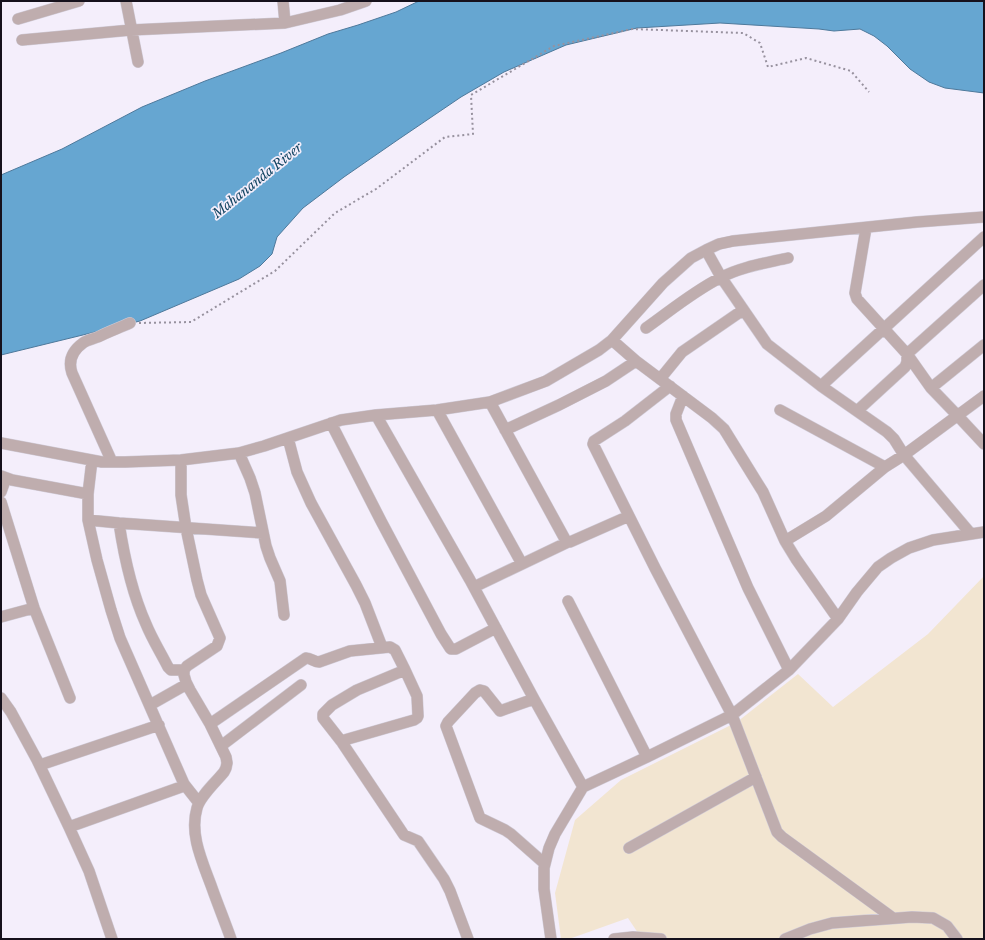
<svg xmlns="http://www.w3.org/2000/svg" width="985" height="940" font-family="'Libre Baskerville',serif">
  <rect width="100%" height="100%" fill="#f4eefb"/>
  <!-- industrial -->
  <path fill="#f2e5d1" d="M984,576V939H642L628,918L569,939H561L555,893L575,820L621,780L737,722L798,674L833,707L928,634Z"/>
  <!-- water -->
  <path fill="#66a6d1" stroke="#4e799b" d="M419,1H984V93L945,88L929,82L910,69L887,46L874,36L860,29L834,31L819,29L720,23L637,28L566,45L504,72L461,97L399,139L344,177L303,208L277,237L272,254L260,266L239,279L140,321L1,355V175L62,149L142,107L205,81L281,53L328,34L358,25L396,12Z"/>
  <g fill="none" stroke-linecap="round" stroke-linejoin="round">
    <defs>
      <path id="street" d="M126,1L138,62
        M283,1L285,23
        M18,19L79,1
        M22,40L131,30L285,23L340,10L366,1
        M866,228L855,293L857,299L907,354L931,388L957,415L984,444
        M706,250L721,277L767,344L821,386L887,432L894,439L904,455L971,534
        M646,328C670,311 694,291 720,278C740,267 766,263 788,258
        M612,340L636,361L712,418L724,429L763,492L785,541L796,559L838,619
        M660,379L682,352L743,310
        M670,386L625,421L594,441L593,444L655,568L732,715L777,832L782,837L893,918
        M821,386L984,237
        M931,388L984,345
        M683,396L676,414V420L748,588L789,670
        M490,402L566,541L570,542L629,516
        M437,410L522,564
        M780,410L885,467
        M857,411L905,367L907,362V354L984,285
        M376,415L470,580L534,699L583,787
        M331,423L381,521L441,634L450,648L451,649H456L496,628
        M505,430L559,405L606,381L636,361
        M288,438L297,472L311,503L356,585L365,603L382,647
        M1,443L102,462H125L181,460L239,453L264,446L341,420L376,415L437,410L490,402L546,381L599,350L612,340L663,283L691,258L706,250L719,244L733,241L917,222L984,217
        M239,453L250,478L255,493L266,546L270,558L280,581L284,615
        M181,460V495L186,528L197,580L201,595L220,638L217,646L187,666L184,670V675L186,682L190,690L210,724L226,757L227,763L226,768L224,772C216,782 200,796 197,808C189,835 203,863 212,888C218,905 225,922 231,939
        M112,462L72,373C68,361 72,351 83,343C87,340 93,339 98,337C108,332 119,328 130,323
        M1,476L12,480L88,494
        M1,492L6,478
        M1,502L34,608L70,698
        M88,520L119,523L263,533
        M119,523C124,556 132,593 146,624C152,639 161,653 168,667L171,670H184
        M785,541L826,516L885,467L904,455L984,396
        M474,587L568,542
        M568,601L647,757
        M1,617L34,608
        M405,670L357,690L332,705L323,714V718L341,741L404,835L418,841L444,879L450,891L468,939
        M1,698L11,712L37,760L69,827L89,871L112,939
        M534,699L500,711L484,691L480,690L475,693L448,722L446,726L480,818L505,830L511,834L545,864
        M150,705L187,684
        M210,724L306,658C311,658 314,662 319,662L350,651L390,647L395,650L405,670L417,696L418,716L417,718L414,720L341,741
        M221,746L301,685
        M40,765L159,725
        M184,784L199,803
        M69,827L181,787L184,784L120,638L111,610L97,560L88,520V494L92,460
        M629,848L756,777
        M551,939L544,889V868L549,848L555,834L583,787L647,757L732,715L789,670L838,619L857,592L878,567L891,558L909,548L933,540L984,532
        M614,939L633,937L661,939
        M785,939L810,929L832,923L912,917L933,918L947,926L957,939"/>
    </defs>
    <!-- street casing -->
    <use href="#street" stroke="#d0cbd7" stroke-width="12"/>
    <!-- path -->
    <path stroke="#97919e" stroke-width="2" stroke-dasharray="2 3" stroke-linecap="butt" d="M139,323L191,322L275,271L335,213L376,189L445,137L473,134L471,95L554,46L632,29L743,33L760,43L768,67L806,58L851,71L869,92"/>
    <!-- street -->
    <use href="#street" stroke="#bfadae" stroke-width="11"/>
  </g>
  <g text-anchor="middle" stroke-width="3.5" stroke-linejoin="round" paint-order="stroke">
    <!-- water labels -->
    <g font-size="13" font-style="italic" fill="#124462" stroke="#f4eefb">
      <text transform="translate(257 180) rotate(-39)" y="5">Mahananda River</text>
    </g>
  </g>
  <!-- border -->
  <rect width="985" height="940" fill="none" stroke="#16111c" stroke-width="4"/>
</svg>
